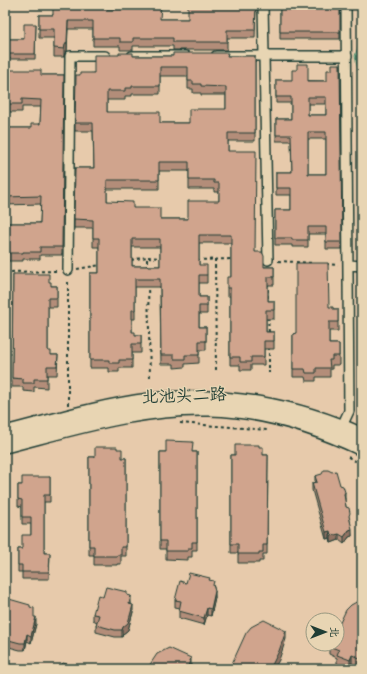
<svg xmlns="http://www.w3.org/2000/svg" width="367" height="674" font-family="'Indie Flower','LXGW WenKai TC',sans-serif">
  <rect width="100%" height="100%" fill="#e7caab"/>
  <filter id="ink" filterUnits="userSpaceOnUse"><feTurbulence type="fractalNoise" baseFrequency=".025" numOctaves="2"/><feDisplacementMap in="SourceGraphic" scale="8" xChannelSelector="R" yChannelSelector="G"/><feConvolveMatrix kernelMatrix="1 2 1 2 8 2 1 2 1" color-interpolation-filters="sRGB"/></filter>
  <g filter="url(#ink)">
    <!-- green -->
    <path fill="#9ae3b2" stroke="#5c9073" d="M362,36V88L355,56Z"/>
    <g fill="none" stroke-linecap="round" stroke-linejoin="round">
      <defs>
        <path id="minor" d="M263,5L268,260
          M132,56H185
          M216,56H347
          M349,265L362,266
          M68,270L70,56H105
          M342,426L349,411L346,5"/>
        <path id="secondary" d="M5,433C52,421 101,406 150,400C221,392 297,405 362,435
          M5,446C72,429 140,407 210,409C262,410 315,427 362,449"/>
      </defs>
      <!-- minor casing -->
      <use href="#minor" stroke="#1f3d34" stroke-width="12"/>
      <!-- secondary casing -->
      <use href="#secondary" stroke="#1f3d34" stroke-width="16"/>
      <!-- path -->
      <path stroke="#1f3d34" stroke-width="2" stroke-dasharray="3 3" stroke-linecap="butt" d="M215,259L216,370
        M131,260L147,257
        M197,260L232,259
        M278,261L314,263
        M326,264L338,265
        M147,268V257L162,258
        M77,269L101,265
        M5,272L59,271
        M268,283V303
        M148,284L150,379
        M268,317L269,333
        M269,347V373
        M68,405V279
        M180,423L267,430
        M348,457L362,465"/>
      <!-- minor -->
      <use href="#minor" stroke="#e8d5b3" stroke-width="9"/>
      <!-- secondary -->
      <use href="#secondary" stroke="#e8d5b3" stroke-width="13"/>
    </g>
    <!-- wall -->
    <path fill="#b38d79" stroke="#1f3d34" fill-rule="evenodd" d="M256,5L255,38H227V50H173V46H133V50H120V46H93V29H68L67,51L65,53L64,57H54V38H39V15H53L107,9L161,19H188L202,6H228Z
      M280,5H340V39H280Z
      M36,24L35,59H5V25V39H24Z
      M133,56H255V141H228V151L255,252L264,267H274V285H268V301H274V319H266V332H274V349H264V365H251V370H240V365H230V296H227V288L231,277V243H199V265L207,275V283H199V297H207V314H199V327H206V350H199V363L185,364V367L174,368V364H161L160,287H135V319H132V332L135,335H141V353H132V368H119V372H109V368H90V273H99V247H93V228H74L75,168H94L93,131H75V123L80,75L94,73ZM160,76H188V89H193V93H201V95H226V109L189,123H160L107,112V100H125V96H132V94H160ZM159,171H189V189H214V192H219V201L188,219H160L133,208L107,201V189H159ZM132,247H160V266H132Z
      M340,64L342,249H326V234H308V247H292V245H275V210H291V195H276V172H292L291,141H276V119H291V103H276V80L327,81L332,70ZM308,104H326V115H308ZM308,139H326V174H308Z
      M5,70L41,75H64L62,255H40V259H23V261H5V223H40L41,204L5,205V128H31L40,124L41,107H22V112H5Z
      M13,274L49,282L51,286H57V307H48V351L51,355H58L57,375H47V388L34,387V392L23,391V387H12Z
      M329,307L333,309H338V331H329V344H339V365H332V369H330V377H316V381H306L305,377H293V334L296,333Z
      M259,447L263,455H268L267,554H263V561H259V563H238V553H231V455H235Z
      M117,449L122,458H126V556H121V564H117V565H94V555H89V457H95Z
      M160,452H197V550H192V557H188V560L166,559V549H160Z
      M315,476L340,485L345,499V500L346,507L350,520L352,536L349,537L344,544L339,540L331,543L330,538L326,539L312,490V483L315,482Z
      M50,477V502H44V553H50L49,579H22V572H18V549H22L31,535V524H22V507L18,506V485H22Z
      M210,580L214,587L215,598L211,616L207,615L204,625L179,618V611L180,608L175,607V600L186,583Z
      M127,595L131,603V604L133,612L128,630L123,634L122,637H115L96,632V625L97,622L93,620V614L103,597Z
      M362,599V668L352,664L349,669L337,664V658L329,654V646Z
      M30,607L36,624L31,643L27,641L25,650H20L5,646V609H7Z"/>
    <!-- shaded-wall -->
    <path fill="#927363" stroke="#1f3d34" d="M68,21L67,51L65,53L64,57V49Z
      M345,492V499L344,501V494Z
      M352,529V536L349,537L344,544V537L349,530Z
      M330,531V538L326,539V532Z
      M339,534V540L331,543V536Z
      M215,591V598L211,616V609Z
      M131,596V603L129,611V604Z
      M133,605V612L128,630L123,634L122,637V630L123,627Z
      M207,608V615L204,625V618Z
      M36,617V624L31,643V636Z
      M286,631V639L279,660L274,669H270Z
      M27,634V641L25,650V643Z
      M352,655V664L350,669V660Z
      M191,658V669H187Z"/>
    <!-- building -->
    <path fill="#d0a48d" stroke="#1f3d34" fill-rule="evenodd" d="M53,5H107V9H147V5H161L160,19H188V5H202V6H228V5H256L255,30H227V42H173V38H133V42H120V38H93V21H68L67,42L65,45L64,49L54,48V29H39V15H53Z
      M280,5H340V32H280Z
      M24,24H36L35,54H5V25V39H24Z
      M119,53H133V56H173V53H228L227,56H255V133H228V151H256L255,252H262L264,256V267H274V277H268V301H274V310H266V332H274V341H264V357H251V362H240V357H230V288H227V277H231V235H199V265H207V275H199V297H207V306H199V327H206V341H199V355H185V359H174V355H161L160,279H135V310H132V332H135V335H141V344H132V360H119V363H109V360H90V273H99V238H93V220L74,219L75,168H94L93,123H75L76,75H80V73H94V55H119ZM160,67H188V81H193V84H201V86L226,87V109H189V123H160V112H107V91H125V88H132V86H160ZM159,162H189V180H214V183H219V201H188V219H160V208H133V202L107,201V180H159ZM132,239H160V266H132Z
      M297,64H308V81H327V70H332V64H340L342,242H326V227H308V240H292V238H275V210H291V188H276V172H292L291,135H276V119H291V97H276V80H292V70H297ZM308,97H326V115H308ZM308,132H326V174H308Z
      M5,70H41V75H64L62,247H40V252H23V253H5V223H40L41,196L5,197V128H31V124H40L41,100L22,99V104H5Z
      M296,263H328L329,307H333V309H338V322H329V344H339V356H332V360H329L330,368H316V373H306L305,369H293V334L296,333Z
      M13,274H49V282H51V286H57V298H48V351H51V355H58L57,366H47V379H34V383H23V379L12,378Z
      M166,441L193,442L192,452H197V542H192V548H188V551H166V541H160V452H166Z
      M235,445H259V447H263V455H268L267,545H263V552H259V554H238V544H231V455H235Z
      M95,447H117V449H122V458H126V547H121V555H117V556H94V546H89V457H95Z
      M324,470H328L332,472L336,471L340,485L343,486L345,492L344,494L346,507L349,508L350,513L349,516L352,529L349,530L344,537L339,534L331,536L330,531L326,532L312,483L317,482L315,476L322,474Z
      M22,477H50V495H44V553H50L49,572H22V565H18V549H22V535H31V517H22V500L18,499V485H22Z
      M189,573L210,578L209,580L214,581L213,585L215,591L211,609L207,608L204,618L179,611L181,601L175,600L180,581L186,583Z
      M106,587L127,592V595L131,596L129,604L133,605L128,623L123,627L122,630H115L96,625L99,615L93,614L98,595L103,597Z
      M9,599L30,605V607L34,608V617H36L31,636L27,634L25,643H20L5,639V609H7Z
      M362,599V659L352,655L350,660L337,655L339,650L329,646L330,644H337V629L346,610L351,605Z
      M264,620L286,631L279,651L270,669H232L230,668L246,633L251,627Z
      M169,648L191,658L187,669H147L157,654Z
      M63,663L80,668V669H57Z"/>
  </g>
  <g text-anchor="middle" stroke-width="3" stroke-linejoin="round" paint-order="stroke">
    <!-- street labels -->
    <g font-size="17" fill="#1f3d34" stroke="#e8d5b3">
      <text transform="translate(184 395) rotate(-2)" y="6">北池头二路</text>
    </g>
  </g>
  <!-- margin -->
  <rect width="367" height="674" fill="none" stroke="#e8d5b3" stroke-width="20"/>
  <rect x="10" y="10" width="347" height="654" fill="none" stroke="#1f3d34" stroke-width="1.5" filter="url(#ink)"/>
  <!-- north arrow -->
  <g transform="translate(325 632) rotate(90)"><circle r="19" fill="#e8d5b3" stroke="#989880"/>
  <path d="M0-3L7 15L0 10L-7 15Z" fill="#1f3d34"/>
  <text y="-6" font-size="11" font-weight="bold" text-anchor="middle" fill="#1f3d34">北</text>
  </g>
</svg>
